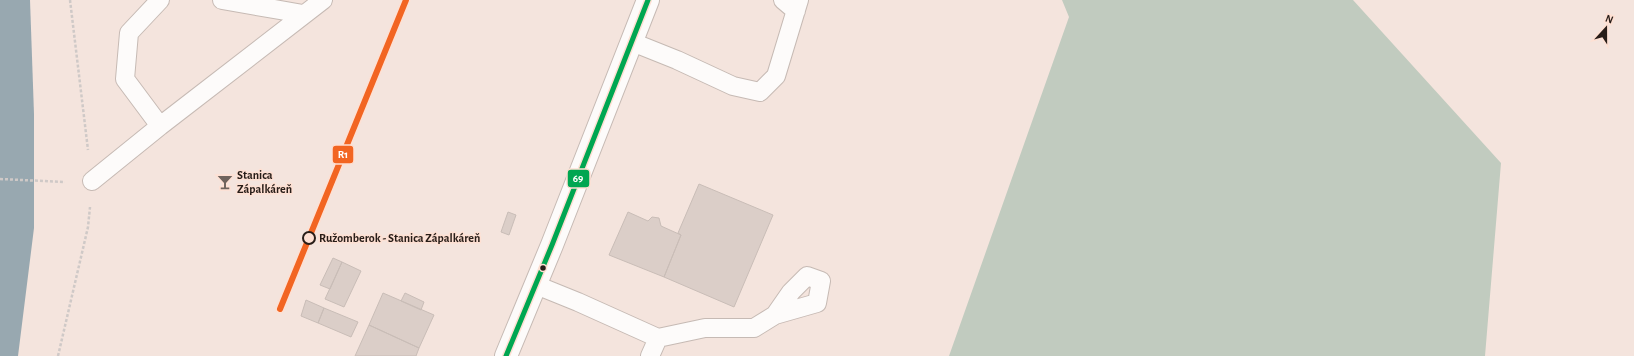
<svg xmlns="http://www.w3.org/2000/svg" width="1634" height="356" font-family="'Alegreya Sans',sans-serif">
  <rect width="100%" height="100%" fill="#f4e4dd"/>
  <!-- forest -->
  <path fill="#c1cbbf" d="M1062,0H1353L1501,163L1485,356H949L1069,17Z"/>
  <!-- water -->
  <path fill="#98a8b0" d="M0,0H30L34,114V228L18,356H0Z"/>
  <!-- building -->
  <path fill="#dbcec8" stroke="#c9bdb7" d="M699,184L773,215L734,307L664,277L681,235L678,233Z
    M508,212L516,215L509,235L501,232Z
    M628,212L648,221L652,217L659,218L661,226L681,235L664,277L609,255Z
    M333,258L342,262L330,289L320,285Z
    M342,262L361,271L344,307L325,299Z
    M383,293L434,315L419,348L369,325Z
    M405,293L424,302L421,310L401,301Z
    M306,300L324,308L318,323L301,316Z
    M324,308L358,322L351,337L318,323Z
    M369,325L419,348L416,356H355Z"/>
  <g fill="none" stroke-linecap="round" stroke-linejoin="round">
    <defs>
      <path id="lane" d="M160,0L129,33L125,79L160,126L323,0
        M222,0L303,14
        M783,0L796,11
        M632,42L677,60L733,86L760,92L776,76L799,0
        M92,181L160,126
        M536,285L578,302L658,338
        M650,356L658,338L705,328H754L775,315L817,303L821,281L807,276L791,292L775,315"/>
      <path id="primary" d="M506,356L552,245L648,0"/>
    </defs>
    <!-- lane casing -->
    <use href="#lane" stroke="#c6bab4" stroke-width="20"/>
    <!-- primary casing -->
    <use href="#primary" stroke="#c6bab4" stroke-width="24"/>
    <!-- path -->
    <path stroke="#cfc9c7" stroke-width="2.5" stroke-dasharray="3 2" stroke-linecap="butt" d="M70,0L88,150
      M0,179L65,182
      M58,356L88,227L90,207"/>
    <!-- lane -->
    <use href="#lane" stroke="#fdfbfa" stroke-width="18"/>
    <!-- primary -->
    <use href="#primary" stroke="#fdfbfa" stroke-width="22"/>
    <defs>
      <path id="bus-1" d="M506,356L552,245L648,0"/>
    </defs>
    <!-- bus-1 casing -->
    <use href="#bus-1" stroke="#fee0d3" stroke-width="8"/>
    <!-- bus-1 -->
    <use href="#bus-1" stroke="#00a651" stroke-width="5"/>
    <defs>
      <path id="rail-1" d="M280,309L406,0"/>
    </defs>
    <!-- rail-1 casing -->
    <use href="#rail-1" stroke="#fee0d3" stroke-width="9"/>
    <!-- rail-1 -->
    <use href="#rail-1" stroke="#f26522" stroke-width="6"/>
  </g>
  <!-- icons -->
  <defs>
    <symbol id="bar-bare" viewBox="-9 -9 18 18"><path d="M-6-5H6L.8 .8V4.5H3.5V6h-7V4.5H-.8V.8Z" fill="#6f635d" stroke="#fee0d3" stroke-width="2.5" paint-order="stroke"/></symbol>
  </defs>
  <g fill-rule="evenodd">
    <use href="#bar-bare" x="214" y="171" width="22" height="22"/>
  </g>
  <!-- markers -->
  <circle fill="#fee0d3" stroke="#281d18" stroke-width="2" cx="309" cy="238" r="6"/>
  <circle fill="#281d18" stroke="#fee0d3" stroke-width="1.5" cx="543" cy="268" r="3.5"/>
  <g text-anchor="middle" stroke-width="3" stroke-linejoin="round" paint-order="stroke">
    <!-- poi labels -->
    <g font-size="12" font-weight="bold" fill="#281d18" stroke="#fee0d3" text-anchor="start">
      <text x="237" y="179">Stanica<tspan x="237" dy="14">Zápalkáreň</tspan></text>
    </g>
    <!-- stop labels -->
    <g font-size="12" font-weight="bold" fill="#281d18" stroke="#fee0d3" text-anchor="start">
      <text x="319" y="242">Ružomberok - Stanica Zápalkáreň</text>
    </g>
  </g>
  <g stroke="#fee0d3" stroke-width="1.5">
    <rect x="332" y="145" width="22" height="19" rx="4" fill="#f26522"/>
    <rect x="567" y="169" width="23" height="19" rx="4" fill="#00a651"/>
  </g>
  <g font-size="11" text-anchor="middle" font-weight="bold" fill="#fff">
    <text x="343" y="158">R1</text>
    <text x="578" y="182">69</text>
  </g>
  <!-- north arrow -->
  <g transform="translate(1606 28) rotate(21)" stroke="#fee0d3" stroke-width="3" paint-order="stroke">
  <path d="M0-3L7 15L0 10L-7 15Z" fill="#281d18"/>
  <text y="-6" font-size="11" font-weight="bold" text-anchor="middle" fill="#281d18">N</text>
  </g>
</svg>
